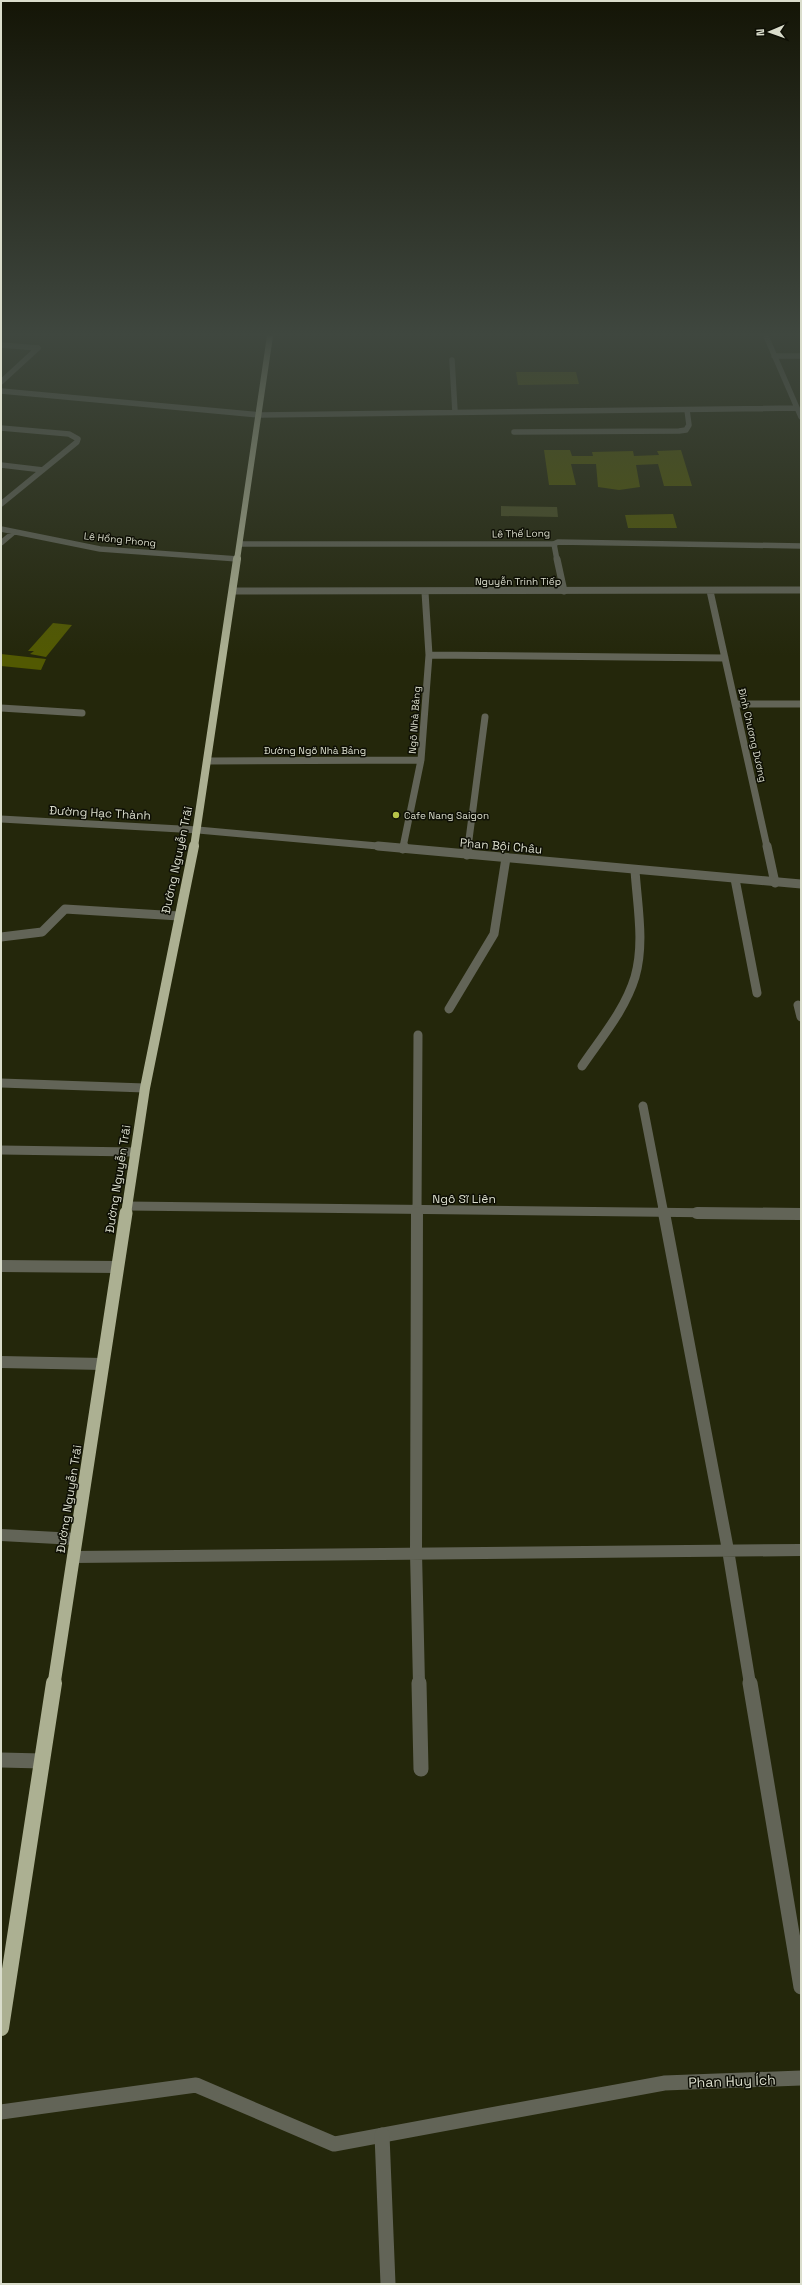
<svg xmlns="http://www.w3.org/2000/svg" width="802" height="2285" font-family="'Space Grotesk',sans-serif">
  <rect width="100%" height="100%" fill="#24270b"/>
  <!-- green -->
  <path fill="#4b5025" d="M501,506L557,507L558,517L501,516Z"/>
  <!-- building -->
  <path fill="#525902" d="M516,372H576L579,384L518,385Z
    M544,450H570L572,456H593L592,452L633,451L634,456L659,455L657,451L681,450L692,486H664L658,464L636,465L640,487L619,490L598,487L596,464H571L576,485H549Z
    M673,514L677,528H628L625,515Z
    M53,623L72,625L46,657L30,654L34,651H28Z
    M1,654L46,659L41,670L1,666Z"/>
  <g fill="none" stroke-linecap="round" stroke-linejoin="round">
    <!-- service-far4 -->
    <path stroke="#626457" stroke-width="5.5" d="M514,432L679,431L686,430L689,425L687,410
      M554,544L557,560"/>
    <!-- service-far3 -->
    <path stroke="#626457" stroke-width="7" d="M557,559L564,591"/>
    <!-- service-far2 -->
    <path stroke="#626457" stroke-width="9" d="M798,1005L801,1017"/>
    <!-- service-far1 -->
    <path stroke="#626457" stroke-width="12" d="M1,1362L103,1364"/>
    <!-- service -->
    <path stroke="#626457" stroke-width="15" d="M1,2112L196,2085L334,2144L664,2083L801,2078"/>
    <!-- minor-far4 -->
    <path stroke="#626457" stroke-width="5.5" d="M766,336L801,417
      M1,345L38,348
      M774,356H801
      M452,360L455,412
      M1,382L38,348
      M1,391L260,415L797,408
      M1,428L69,434L78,439L77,442L1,504
      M1,465L43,470
      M1,529L100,549L238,559
      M1,543L14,532
      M241,544H554L558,542L801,546"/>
    <!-- minor-far3 -->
    <path stroke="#626457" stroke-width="7" d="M235,591L801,590
      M710,591L767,847
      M429,655L725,658
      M736,704H801
      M1,708L82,713
      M209,761L421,760
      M403,847L421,760L429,655L425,592
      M468,847L485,717"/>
    <!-- minor-far2 -->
    <path stroke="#626457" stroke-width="9" d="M767,846L775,883
      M403,849L404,846
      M467,855L468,846
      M735,879L757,993
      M1,937L42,932L65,909L179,916
      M449,1009L494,934L506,858
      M582,1066C601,1038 625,1010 635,977C645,943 637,904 635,870
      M1,1083L145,1088
      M643,1106L664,1214
      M1,1150L135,1152
      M127,1206L801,1214
      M417,1214L418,1035"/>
    <!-- minor-far1 -->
    <path stroke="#626457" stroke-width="12" d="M417,1213L416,1553L419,1684
      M664,1213L728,1550L750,1684
      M697,1213L801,1214
      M1,1266L117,1267
      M1,1535L76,1539
      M73,1557L801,1550"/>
    <!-- minor -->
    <path stroke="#626457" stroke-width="15" d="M419,1683L421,1769
      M750,1683L801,1987
      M1,1760L42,1761
      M382,2135L388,2284"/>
    <!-- tertiary-far1 -->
    <path stroke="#626457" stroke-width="7" d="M1,819L198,830L389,847"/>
    <!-- tertiary -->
    <path stroke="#626457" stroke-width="9" d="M378,846L801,884"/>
    <!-- trunk-far4 -->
    <path stroke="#acb092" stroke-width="6" d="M237,560L270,336"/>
    <!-- trunk-far3 -->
    <path stroke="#acb092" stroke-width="8" d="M194,847L237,559"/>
    <!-- trunk-far2 -->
    <path stroke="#acb092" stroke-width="10" d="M126,1214L145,1088L194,846"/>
    <!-- trunk-far1 -->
    <path stroke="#acb092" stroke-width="13" d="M54,1684L126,1213"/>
    <!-- trunk -->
    <path stroke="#acb092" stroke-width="16" d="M1,2028L54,1683"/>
  </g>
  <!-- sky -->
  <linearGradient id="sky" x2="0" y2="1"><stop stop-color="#141506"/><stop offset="0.51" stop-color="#3f473f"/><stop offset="1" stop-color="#3f473f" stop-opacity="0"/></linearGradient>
  <rect width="802" height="656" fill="url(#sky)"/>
  <!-- markers -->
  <circle fill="#b5c249" stroke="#0e0f05" stroke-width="1.5" cx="396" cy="815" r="4"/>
  <g text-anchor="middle" stroke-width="3" stroke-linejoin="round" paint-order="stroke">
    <!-- far-street labels -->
    <g font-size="10" fill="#daddcc" stroke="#0e0f05">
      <text transform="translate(521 533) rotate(-1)" y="4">Lê Thế Long</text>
      <text transform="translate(120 539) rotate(6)" y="4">Lê Hồng Phong</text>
      <text x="518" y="585">Nguyễn Trinh Tiếp</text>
      <text transform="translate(414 720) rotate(-86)" y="4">Ngõ Nhà Bảng</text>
      <text transform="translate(753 735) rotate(77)" y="4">Đinh Chương Dương</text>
      <text x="315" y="754">Đường Ngõ Nhà Bảng</text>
    </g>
    <!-- far-poi labels -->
    <g font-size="10" fill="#daddcc" stroke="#0e0f05" text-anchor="start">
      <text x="404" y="819">Cafe Nang Saigon</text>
    </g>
    <!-- street labels -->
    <g font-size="12" fill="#daddcc" stroke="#0e0f05">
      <text transform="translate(100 813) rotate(3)" y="4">Đường Hạc Thành</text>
      <text transform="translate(501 846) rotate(5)" y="4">Phan Bội Châu</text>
      <text transform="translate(177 860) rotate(-78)" y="4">Đường Nguyễn Trãi</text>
      <text transform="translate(118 1179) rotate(-81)" y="4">Đường Nguyễn Trãi</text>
      <text x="464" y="1203">Ngô Sĩ Liên</text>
      <text transform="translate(69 1499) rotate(-81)" y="4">Đường Nguyễn Trãi</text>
    </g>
    <!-- near-street labels -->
    <g font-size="14" fill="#daddcc" stroke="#0e0f05">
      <text transform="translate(732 2081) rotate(-2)" y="5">Phan Huy Ích</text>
    </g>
  </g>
  <!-- border -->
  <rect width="802" height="2285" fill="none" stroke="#daddcc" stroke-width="4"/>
  <!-- north arrow -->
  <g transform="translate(770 32) rotate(268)" stroke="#0e0f05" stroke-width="3" paint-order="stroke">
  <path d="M0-3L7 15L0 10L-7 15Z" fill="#daddcc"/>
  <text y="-6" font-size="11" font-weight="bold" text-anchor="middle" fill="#daddcc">N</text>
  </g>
</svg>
